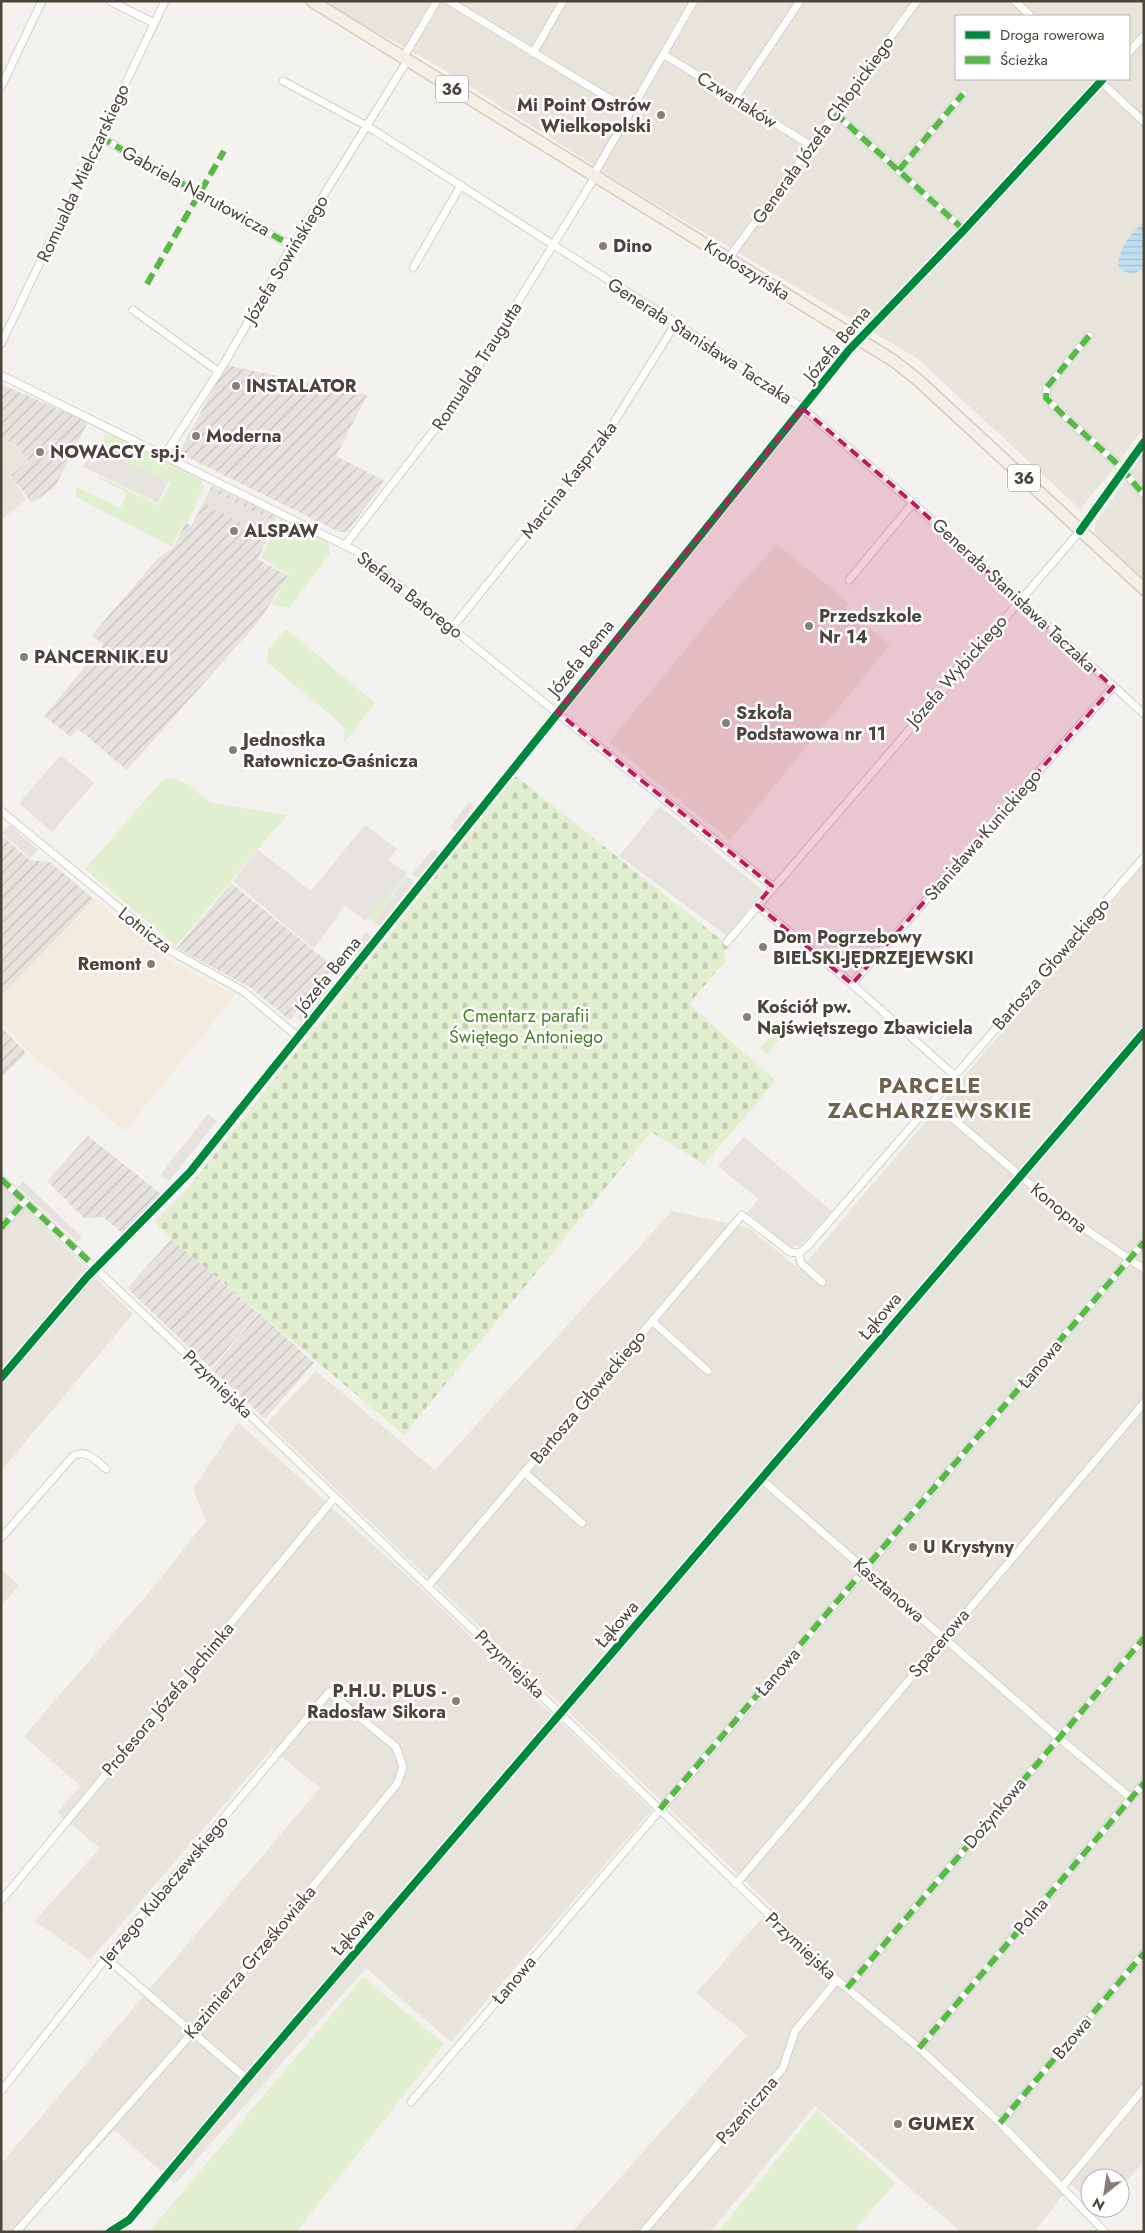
<svg xmlns="http://www.w3.org/2000/svg" width="1145" height="2233" font-family="Jost,sans-serif">
  <defs>
    <pattern id="industrial-furrows" width="10" height="10" patternUnits="userSpaceOnUse" patternTransform="scale(1.25)"><rect width="10" height="10" fill="#e6e2de"/><path d="M-1 1l2-2M0 10L10 0M9 11l2-2" fill="none" stroke="#c7c3bf"/></pattern>
    <pattern id="cemetery-stones" width="16" height="16" patternUnits="userSpaceOnUse" patternTransform="scale(1.25)"><rect width="16" height="16" fill="#e1eecf"/><path d="M2 7V4a2 2 0 0 1 4 0v3zM10 15v-3a2 2 0 0 1 4 0v3z" fill="#c3cdb2"/></pattern>
    <pattern id="water-rules" width="6" height="5" patternUnits="userSpaceOnUse" patternTransform="scale(1.25)"><rect width="6" height="5" fill="#c0ddf1"/><path d="M0 2.5h6" fill="none" stroke="#a6bfcf"/></pattern>
  </defs>
  <rect width="100%" height="100%" fill="#f4f2ee"/>
  <!-- residential -->
  <path fill="#e7e4dc" fill-rule="evenodd" d="M320,1H1144V427L1116,466L1080,509L917,358L630,189L438,66ZM956,16H1129V79H956Z
    M1144,453V580L1095,534V524Z
    M1144,864V2162L1120,2188V2178H1090V2200L1071,2185L1034,2232H961L815,2106L710,2232H572L747,2035L696,1993L772,1907L267,1423L316,1371L435,1470L672,1211L749,1228L800,1270Z
    M1,1185L133,1314L1,1471Z
    M238,1422L417,1585L652,1810L451,2042L366,1968L175,2184L115,2130L14,2232H1V2164L320,1788L272,1749L90,1960L35,1921L100,1848L57,1813L80,1786L24,1736L157,1583L206,1521L193,1489Z
    M1,1569L19,1585L1,1606Z"/>
  <!-- commercial -->
  <path fill="#f3ebdf" d="M94,899L168,960L235,995L125,1131L32,1055L1,1022V996Z"/>
  <!-- industrial -->
  <path fill="url(#industrial-furrows)" d="M226,365L367,395L336,456L385,481L347,532H339L179,453Z
    M3,385L88,422L55,487L32,503L10,475L29,461L17,446L1,438Z
    M212,486L277,517L258,559L288,576L259,621L127,770L78,729L71,737L44,716L103,645L92,635L157,559L174,547L185,523L191,526Z
    M1,835L30,860L50,862L94,899L1,996Z
    M231,883L334,967L290,1020L251,988L177,948Z
    M1,1027L26,1053L1,1078Z
    M88,1136L161,1194L122,1233L103,1217L84,1218L47,1181Z
    M172,1239L258,1313L211,1368L127,1288Z
    M259,1313L314,1363L265,1419L212,1369Z"/>
  <!-- education -->
  <path fill="#eae5da" d="M1,438L17,446L29,461L11,475L26,500L1,520Z
    M777,544L849,603L846,608L890,645L730,840L681,802L682,799L679,797L677,799L609,742L723,604Z"/>
  <!-- grass -->
  <path fill="#e1eecf" d="M106,432L202,480L203,487L188,522H184L172,547L76,497V487L120,508L127,493L98,478L99,476L159,505L170,483L99,448Z
    M280,518L328,542L330,554L289,608L271,605L289,575L261,558Z
    M286,629L375,703L344,743L345,729L341,724L267,662L268,650Z
    M173,778L187,784L211,803L287,815L176,946L85,869L162,781Z
    M404,876L406,877L374,922L369,918Z
    M781,1024L788,1028L767,1054L760,1048Z
    M363,1977L444,2044L296,2232H149Z
    M817,2110L895,2183L853,2232H718Z"/>
  <!-- cemetery -->
  <path fill="url(#cemetery-stones)" d="M516,776L730,947L724,951L726,960L689,1004L776,1081L704,1164L651,1132L404,1435L174,1241L154,1222L186,1190Z"/>
  <!-- parking -->
  <path fill="#e6e3df" d="M94,446L168,482L158,503L83,467Z
    M5,470L18,492L1,505V473Z
    M213,492L272,520L266,535L207,505Z
    M61,755L94,783L52,832L19,803Z
    M469,802L474,806L455,832L450,827Z
    M660,806L763,891L727,936L619,856Z
    M10,825L38,850L30,858L2,833Z
    M365,825L397,849L388,860L407,873L366,921L345,905L314,949L233,881L258,850L311,891Z
    M433,849L439,853L418,878L412,874Z
    M407,877L414,881L380,927L374,922Z
    M366,932L372,937L352,963L346,958Z
    M322,985L329,990L304,1022L297,1017Z
    M208,1114L217,1121L169,1181L160,1175Z
    M744,1137L832,1211L800,1246L790,1247L748,1213L758,1199L718,1166Z
    M23,1181L82,1237L77,1242L18,1187Z"/>
  <!-- water -->
  <path fill="url(#water-rules)" d="M1144,222V268L1133,274L1125,272L1118,266C1120,247 1129,235 1144,222Z"/>
  <g fill="none" stroke-linecap="round" stroke-linejoin="round">
    <defs>
      <path id="minor" d="M110,1L154,23
        M449,1L630,111
        M1015,1L1031,16
        M1129,52L1144,36
        M533,53L563,1
        M663,54L810,145
        M403,58L437,1
        M1098,79L1144,122
        M283,81L367,126L676,323L802,408L913,503L1144,714
        M1,87L42,1
        M735,98L800,1
        M835,113L964,230
        M100,137L292,246
        M899,170L963,94
        M593,176L694,1
        M728,259L917,1
        M413,268L461,185
        M133,310L219,372
        M1089,336L1047,387L1046,398C1068,421 1092,440 1115,462C1126,471 1133,484 1144,494
        M1,344L165,1
        M1,375L356,551L772,886
        M164,456L225,362L292,246L407,61
        M345,545L458,399L595,177
        M849,580L913,503
        M452,628L601,443L676,323
        M1,811L173,952L243,991L298,1037
        M757,905L852,984L955,1076
        M727,942L1080,531
        M852,984L1113,687
        M933,1102L1075,1222L1144,1269
        M1,1179L208,1375L837,1980L919,2048L1000,2123L1105,2232
        M1,1228L24,1202
        M799,1253L801,1263L822,1282
        M652,1321L708,1371
        M1,1378L87,1277L190,1172L849,350L964,230L1103,79
        M525,1473L582,1523
        M761,1479L1059,1738L1131,1798
        M1,1538L73,1456C86,1449 96,1460 106,1469
        M428,1586L742,1215L790,1252L799,1253L808,1246L1144,857
        M736,1884L1144,1403
        M1,1901L335,1497
        M106,1958L247,2079
        M847,1988L1144,1638
        M919,2048L1144,1783
        M1,2091L106,1958L329,1692L396,1747L403,1767L397,1784L193,2032L16,2232
        M411,2102L1144,1242
        M1000,2123L1144,1953
        M1063,2186L1144,2088
        M110,2232L129,2220L247,2079L1144,1032
        M643,2232L783,2068L795,2031L837,1980"/>
      <path id="tertiary" d="M1080,531L1144,442"/>
      <path id="primary" d="M312,1L894,361L918,380L1144,589"/>
    </defs>
    <!-- minor casing -->
    <use href="#minor" stroke="#d2d0cb" stroke-width="9"/>
    <!-- tertiary casing -->
    <use href="#tertiary" stroke="#d2d0cb" stroke-width="11"/>
    <!-- primary casing -->
    <use href="#primary" stroke="#d6cebb" stroke-width="14"/>
    <!-- minor -->
    <use href="#minor" stroke="#fdfdfc" stroke-width="7"/>
    <!-- tertiary -->
    <use href="#tertiary" stroke="#fdfdfc" stroke-width="9"/>
    <!-- primary -->
    <use href="#primary" stroke="#f2efe6" stroke-width="11"/>
    <!-- quiet -->
    <path stroke="#58b947" stroke-width="6" stroke-dasharray="12 6" stroke-linecap="butt" d="M835,113L964,230
      M100,137L292,246
      M899,170L963,94
      M147,284L224,151
      M1089,336L1047,387L1046,398C1068,421 1092,440 1115,462C1126,471 1133,484 1144,494
      M1,1179L95,1267
      M1,1228L24,1202
      M660,1809L1144,1242
      M847,1988L1144,1638
      M919,2048L1144,1783
      M1000,2123L1144,1953"/>
    <defs>
      <path id="cycleway" d="M1080,531L1144,442
        M1,1378L87,1277L190,1172L849,350L964,230L1103,79
        M110,2232L129,2220L247,2079L1144,1032"/>
    </defs>
    <!-- cycleway casing -->
    <use href="#cycleway" stroke="#fff" stroke-width="11"/>
    <!-- cycleway -->
    <use href="#cycleway" stroke="#00873e" stroke-width="8"/>
  </g>
  <!-- marked area -->
  <path fill="#c2185b" fill-opacity="0.2" stroke="#c2185b" stroke-width="4" stroke-dasharray="10 6" stroke-linejoin="round" d="M802,408L913,503L1113,687L852,984L757,905L772,886L557,712Z"/>
  <!-- markers -->
  <g fill="#868178" stroke="#fff" stroke-width="2">
    <circle cx="661" cy="115" r="5"/>
    <circle cx="603" cy="246" r="5"/>
    <circle cx="236" cy="386" r="5"/>
    <circle cx="196" cy="436" r="5"/>
    <circle cx="40" cy="452" r="5"/>
    <circle cx="234" cy="531" r="5"/>
    <circle cx="809" cy="626" r="5"/>
    <circle cx="24" cy="657" r="5"/>
    <circle cx="726" cy="723" r="5"/>
    <circle cx="233" cy="750" r="5"/>
    <circle cx="763" cy="947" r="5"/>
    <circle cx="151" cy="964" r="5"/>
    <circle cx="747" cy="1017" r="5"/>
    <circle cx="913" cy="1547" r="5"/>
    <circle cx="456" cy="1701" r="5"/>
    <circle cx="898" cy="2124" r="5"/>
  </g>
  <g text-anchor="middle" stroke-width="5" stroke-linejoin="round" paint-order="stroke">
    <!-- shield labels -->
    <g fill="#fff" stroke="#817c74" stroke-width="1">
      <rect x="436" y="75.5" width="32" height="27" rx="4"/>
      <rect x="1008" y="464.5" width="32" height="27" rx="4"/>
    </g>
    <g font-size="16" font-weight="bold" fill="#4b4439">
      <text x="452" y="95">36</text>
      <text x="1024" y="484">36</text>
    </g>
    <!-- street labels -->
    <g font-size="18" fill="#4b4439" stroke="#fff">
      <text transform="translate(737 100) rotate(32)" y="6">Czwartaków</text>
      <text transform="translate(823 130) rotate(-54)" y="6">Generała Józefa Chłopickiego</text>
      <text transform="translate(83 173) rotate(-65)" y="6">Romualda Mielczarskiego</text>
      <text transform="translate(196 191) rotate(29)" y="6">Gabriela Narutowicza</text>
      <text transform="translate(286 259) rotate(-59)" y="6">Józefa Sowińskiego</text>
      <text transform="translate(747 270) rotate(32)" y="6">Krotoszyńska</text>
      <text transform="translate(700 341) rotate(33)" y="6">Generała Stanisława Taczaka</text>
      <text transform="translate(837 344) rotate(-50)" y="6">Józefa Bema</text>
      <text transform="translate(477 366) rotate(-57)" y="6">Romualda Traugutta</text>
      <text transform="translate(569 480) rotate(-52)" y="6">Marcina Kasprzaka</text>
      <text transform="translate(410 595) rotate(38)" y="6">Stefana Batorego</text>
      <text transform="translate(1014 595) rotate(43)" y="6">Generała Stanisława Taczaka</text>
      <text transform="translate(581 658) rotate(-51)" y="6">Józefa Bema</text>
      <text transform="translate(957 671) rotate(-49)" y="6">Józefa Wybickiego</text>
      <text transform="translate(983 835) rotate(-49)" y="6">Stanisława Kunickiego</text>
      <text transform="translate(145 930) rotate(38)" y="6">Lotnicza</text>
      <text transform="translate(1051 964) rotate(-49)" y="6">Bartosza Głowackiego</text>
      <text transform="translate(328 975) rotate(-51)" y="6">Józefa Bema</text>
      <text transform="translate(1059 1208) rotate(39)" y="6">Konopna</text>
      <text transform="translate(880 1316) rotate(-50)" y="6">Łąkowa</text>
      <text transform="translate(1040 1364) rotate(-50)" y="6">Łanowa</text>
      <text transform="translate(218 1384) rotate(44)" y="6">Przymiejska</text>
      <text transform="translate(588 1397) rotate(-50)" y="6">Bartosza Głowackiego</text>
      <text transform="translate(889 1590) rotate(41)" y="6">Kasztanowa</text>
      <text transform="translate(617 1624) rotate(-49)" y="6">Łąkowa</text>
      <text transform="translate(939 1643) rotate(-50)" y="6">Spacerowa</text>
      <text transform="translate(510 1664) rotate(44)" y="6">Przymiejska</text>
      <text transform="translate(778 1672) rotate(-49)" y="6">Łanowa</text>
      <text transform="translate(168 1699) rotate(-50)" y="6">Profesora Józefa Jachimka</text>
      <text transform="translate(995 1813) rotate(-50)" y="6">Dożynkowa</text>
      <text transform="translate(164 1890) rotate(-50)" y="6">Jerzego Kubaczewskiego</text>
      <text transform="translate(1031 1916) rotate(-50)" y="6">Polna</text>
      <text transform="translate(353 1932) rotate(-49)" y="6">Łąkowa</text>
      <text transform="translate(801 1946) rotate(43)" y="6">Przymiejska</text>
      <text transform="translate(250 1962) rotate(-50)" y="6">Kazimierza Grześkowiaka</text>
      <text transform="translate(514 1980) rotate(-50)" y="6">Łanowa</text>
      <text transform="translate(1072 2038) rotate(-50)" y="6">Bzowa</text>
      <text transform="translate(747 2110) rotate(-49)" y="6">Pszeniczna</text>
    </g>
    <!-- poi labels -->
    <g font-size="18" font-weight="bold" fill="#4b4439" stroke="#fff" text-anchor="start">
      <text x="651" y="111" text-anchor="end">Mi Point Ostrów<tspan x="651" dy="21">Wielkopolski</tspan></text>
      <text x="613" y="252">Dino</text>
      <text x="246" y="392">INSTALATOR</text>
      <text x="206" y="442">Moderna</text>
      <text x="50" y="458">NOWACCY sp.j.</text>
      <text x="244" y="537">ALSPAW</text>
      <text x="819" y="622">Przedszkole<tspan x="819" dy="21">Nr 14</tspan></text>
      <text x="34" y="663">PANCERNIK.EU</text>
      <text x="736" y="719">Szkoła<tspan x="736" dy="21">Podstawowa nr 11</tspan></text>
      <text x="243" y="746">Jednostka<tspan x="243" dy="21">Ratowniczo-Gaśnicza</tspan></text>
      <text x="773" y="943">Dom Pogrzebowy<tspan x="773" dy="21">BIELSKI-JĘDRZEJEWSKI</tspan></text>
      <text x="141" y="970" text-anchor="end">Remont</text>
      <text x="757" y="1013">Kościół pw.<tspan x="757" dy="21">Najświętszego Zbawiciela</tspan></text>
      <text x="923" y="1553">U Krystyny</text>
      <text x="446" y="1697" text-anchor="end">P.H.U. PLUS -<tspan x="446" dy="21">Radosław Sikora</tspan></text>
      <text x="908" y="2130">GUMEX</text>
    </g>
    <!-- park labels -->
    <g font-size="18" fill="#4a7f2a" stroke="#fff">
      <text x="526" y="1022">Cmentarz parafii<tspan x="526" dy="21">Świętego Antoniego</tspan></text>
    </g>
    <!-- district labels -->
    <g font-size="22" font-weight="bold" letter-spacing="1" fill="#6e6250" stroke="#fff">
      <text x="930" y="1093">PARCELE<tspan x="930" dy="25">ZACHARZEWSKIE</tspan></text>
    </g>
  </g>
  <!-- border -->
  <rect width="1145" height="2233" fill="none" stroke="#4b4439" stroke-width="5"/>
  <!-- legend -->
  <rect x="955" y="15" width="175" height="65" fill="#ffffff" stroke="#b7b4b0"/>
  <rect x="965" y="31" width="25" height="8" fill="#00873e" stroke="#b7b4b0"/>
  <text x="1000" y="40" font-size="15" fill="#4b4439">Droga rowerowa</text>
  <rect x="965" y="56" width="25" height="8" fill="#58b947" stroke="#b7b4b0"/>
  <text x="1000" y="65" font-size="15" fill="#4b4439">Ścieżka</text>
  <!-- north arrow -->
  <g transform="translate(1105 2193) rotate(210)"><circle r="24" fill="#ffffff" stroke="#b7b4b0"/>
  <path d="M0-4L9 19L0 12L-9 19Z" fill="#868178"/>
  <text y="-8" font-size="14" font-weight="bold" text-anchor="middle" fill="#4b4439">N</text>
  </g>
</svg>
